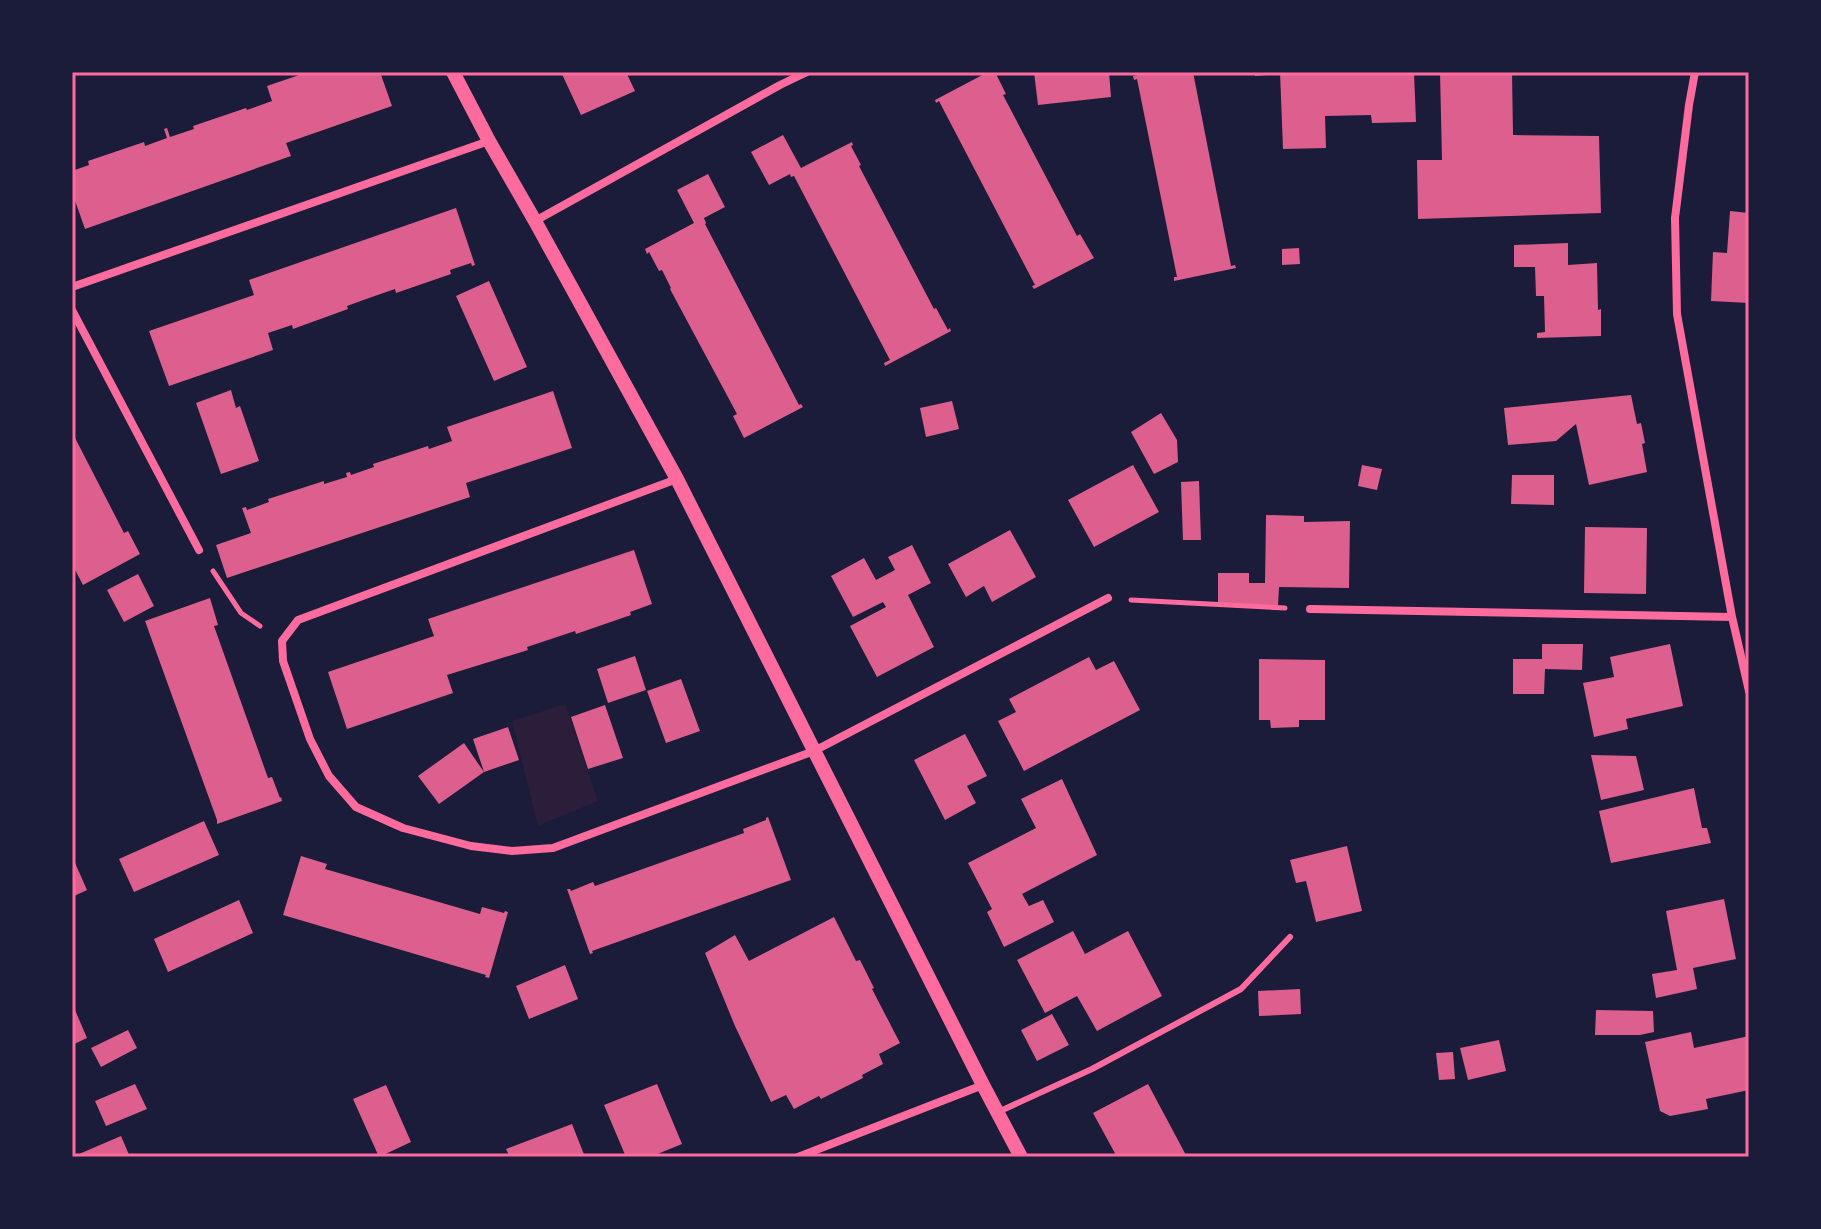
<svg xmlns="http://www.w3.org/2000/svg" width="1821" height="1229" font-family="Lato,sans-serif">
  <rect width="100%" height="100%" fill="#1b1b3a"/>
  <!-- green -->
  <path fill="#2a1e3b" d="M565,704L598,801L538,826L512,721Z"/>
  <!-- building -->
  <path fill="#dd5f8e" d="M308,72H380L392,106L286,143L291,156L85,229L72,192V171L89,165L88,161L144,142L145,146L167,138L164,129L167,128L170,137L194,129L193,126L246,108L247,110L272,101L267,86Z
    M561,72H626L635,91L581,115Z
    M988,72H995L1006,94L1003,95L1077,236L1080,234L1094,258L1034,289L1032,286L1035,285L939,101L936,103L935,100Z
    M1034,72H1109L1111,97L1038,105Z
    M1153,72H1193L1231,266L1235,265L1236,268L1174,281V277H1177L1137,79L1134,80L1133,76Z
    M1255,72H1276V74L1255,76Z
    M1280,72H1414L1416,122L1372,123L1371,115L1325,116L1326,148L1283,149Z
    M1440,72H1512L1513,135L1599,136L1601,213L1418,219L1417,160H1442Z
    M783,135L801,168L852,142L853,145L851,146L861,165L859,166L934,309L936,308L948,330L950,328L951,331L885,366L884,363L890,360L794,176L791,177L790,174L769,185L751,152Z
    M708,174L725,207L704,218L706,223L705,224L799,405L801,404L803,407L744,438L733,416L737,414L670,289L671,288L662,270L659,271L649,252L647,254L645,249L694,223L677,190Z
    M456,208L475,265L472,266L471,263L450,270L451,274L396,293L395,289L369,298L347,306L348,309L293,329L292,325L268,333L273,350L169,386L149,331L254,295L249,280Z
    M1730,211L1749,213V303L1711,301L1713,252L1727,253Z
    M1568,243V265L1597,263L1598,310L1601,309V336L1537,338V333L1545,332L1544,296H1536L1535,267H1514V245Z
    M1299,248L1300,264L1282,265V249Z
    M489,281L527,367L494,381L456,296Z
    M231,390L236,408L240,406L259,461L221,474L196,403Z
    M553,391L572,448L466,483L470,497L227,578L216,545L251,533L242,508L246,507L247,510L269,502L268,499L324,481V484L347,477L346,473L350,472L351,475L374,467L373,464L428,446L429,449L452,441L447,427Z
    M1631,395L1637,424L1641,423L1645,443L1642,444L1647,472L1589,485L1576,424L1556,441L1508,445L1504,408Z
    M952,401L959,429L926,437L920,408Z
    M1161,413L1177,440L1178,462L1154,474L1131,432Z
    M72,432L124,533L128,531L140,554L83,585L72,564Z
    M1133,465L1159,512L1094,547L1068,500Z
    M1362,465L1382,469L1377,490L1358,486Z
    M1512,475H1554V505L1511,504Z
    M1199,481L1201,540H1183L1181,482Z
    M1266,515L1304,516V522L1350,521L1349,588L1279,587L1278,606H1218V573H1249V583H1265Z
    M1585,527L1647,528L1646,594L1584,593Z
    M1010,530L1036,577L992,602L984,586L966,597L948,564Z
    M912,545L931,583L908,595L934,647L877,677L850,626L886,607L883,602L853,617L831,576L864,558L876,580L895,570L888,557Z
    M634,550L652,604L630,612L631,615L576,634L575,631L527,647L528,650L447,675L453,693L347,729L328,672L434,636L428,619Z
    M138,574L154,606L124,622L107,590Z
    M210,598L218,625L214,626L268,778L272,777L280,798L281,797L282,801L217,824V820L145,621Z
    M1542,644H1583L1582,670L1545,669L1544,694H1513V659H1542Z
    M1670,644L1683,706L1626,719L1628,729L1594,737L1583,683L1614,677L1610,657Z
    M635,656L646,690L608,703L597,669Z
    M1089,657L1096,670L1114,661L1140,710L1024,771L998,721L1016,712L1009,699Z
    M1259,659L1325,660V720H1299V727L1271,728L1270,720H1259Z
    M681,679L700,731L666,743L647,691Z
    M605,705L623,758L588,769L571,717Z
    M508,727L519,760L484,772L439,804L418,776L464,743L484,772L473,739Z
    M965,734L987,776L967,786L976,803L945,820L914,760Z
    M1591,755L1636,756L1644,790L1601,800Z
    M1062,779L1097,855L1022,894L1029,906L1043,900L1054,922L1004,947L987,912L992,909L968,863L1036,828L1021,799Z
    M1694,788L1702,828H1707L1711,843L1611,863L1599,811Z
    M768,817L791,880L592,951L593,953L590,954L567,889H570L571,891L593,882L595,886L744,833L743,829L766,820V818Z
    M204,821L219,855L134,892L119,859Z
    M1347,846L1362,911L1316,922L1306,881L1296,883L1290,860Z
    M72,856L87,890L72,897Z
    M301,856L327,864L325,869L480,914L482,907L504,913L505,911L508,912L489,978L485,977L486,975L283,915Z
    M1724,899L1736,959L1693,968L1697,989L1656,998L1652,974L1677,970L1666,911Z
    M239,900L253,933L168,972L154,939Z
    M834,917L856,961L860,960L874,988L872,989L900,1043L879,1054L883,1064L862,1075L863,1078L821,1099L819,1096L794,1109L786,1095L771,1102L735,1026L705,953L735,935L749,961Z
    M1073,931L1085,954L1128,931L1162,996L1097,1031L1077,996L1045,1013L1017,960Z
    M565,965L578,999L529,1019L516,986Z
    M1300,989L1301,1014L1259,1016L1258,991Z
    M72,1003L87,1038L72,1045Z
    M1596,1010L1653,1011L1654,1032L1640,1035H1595Z
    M1052,1014L1069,1045L1037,1061L1021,1030Z
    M128,1030L137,1048L101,1067L91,1048Z
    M1691,1032L1694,1048L1749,1036V1090L1706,1099L1708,1109L1670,1116L1660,1111L1645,1042Z
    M1499,1040L1506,1071L1468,1080L1460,1048Z
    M1453,1052L1455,1079L1439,1080L1436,1053Z
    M135,1084L147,1109L106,1126L95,1101Z
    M657,1084L682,1144L650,1157H626L604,1105Z
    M1148,1084L1187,1157H1117L1093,1113Z
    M386,1085L411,1142L379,1157L353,1099Z
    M572,1124L585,1157H510L506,1149Z
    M121,1136L130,1157H72Z"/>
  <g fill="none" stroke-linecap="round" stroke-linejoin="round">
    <!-- path -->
    <path stroke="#ff6b9d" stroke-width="5" d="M213,571L241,613L260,626
      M1131,600L1285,608"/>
    <!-- service -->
    <path stroke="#ff6b9d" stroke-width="6" d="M998,1112L1092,1069L1241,989L1290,937"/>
    <!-- minor -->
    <path stroke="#ff6b9d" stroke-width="8" d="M1695,72L1689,105L1675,218L1677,314L1732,617L1749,691
      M535,221L780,85L807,72
      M72,287L489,141
      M72,310L199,550
      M677,479L298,620L282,641L283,661L310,739L329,776L356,807L403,828L471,846L512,851L553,848L814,751L1108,598
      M1310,609L1732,617
      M798,1157L983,1085"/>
    <!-- tertiary -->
    <path stroke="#ff6b9d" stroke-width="14" d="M453,72L489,141L535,221L677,479L983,1085L1021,1157"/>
  </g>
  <!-- border -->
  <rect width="1821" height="1229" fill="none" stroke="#1b1b3a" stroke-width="148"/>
  <rect x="74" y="74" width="1673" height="1081" fill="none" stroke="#ff6b9d" stroke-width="3"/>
</svg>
